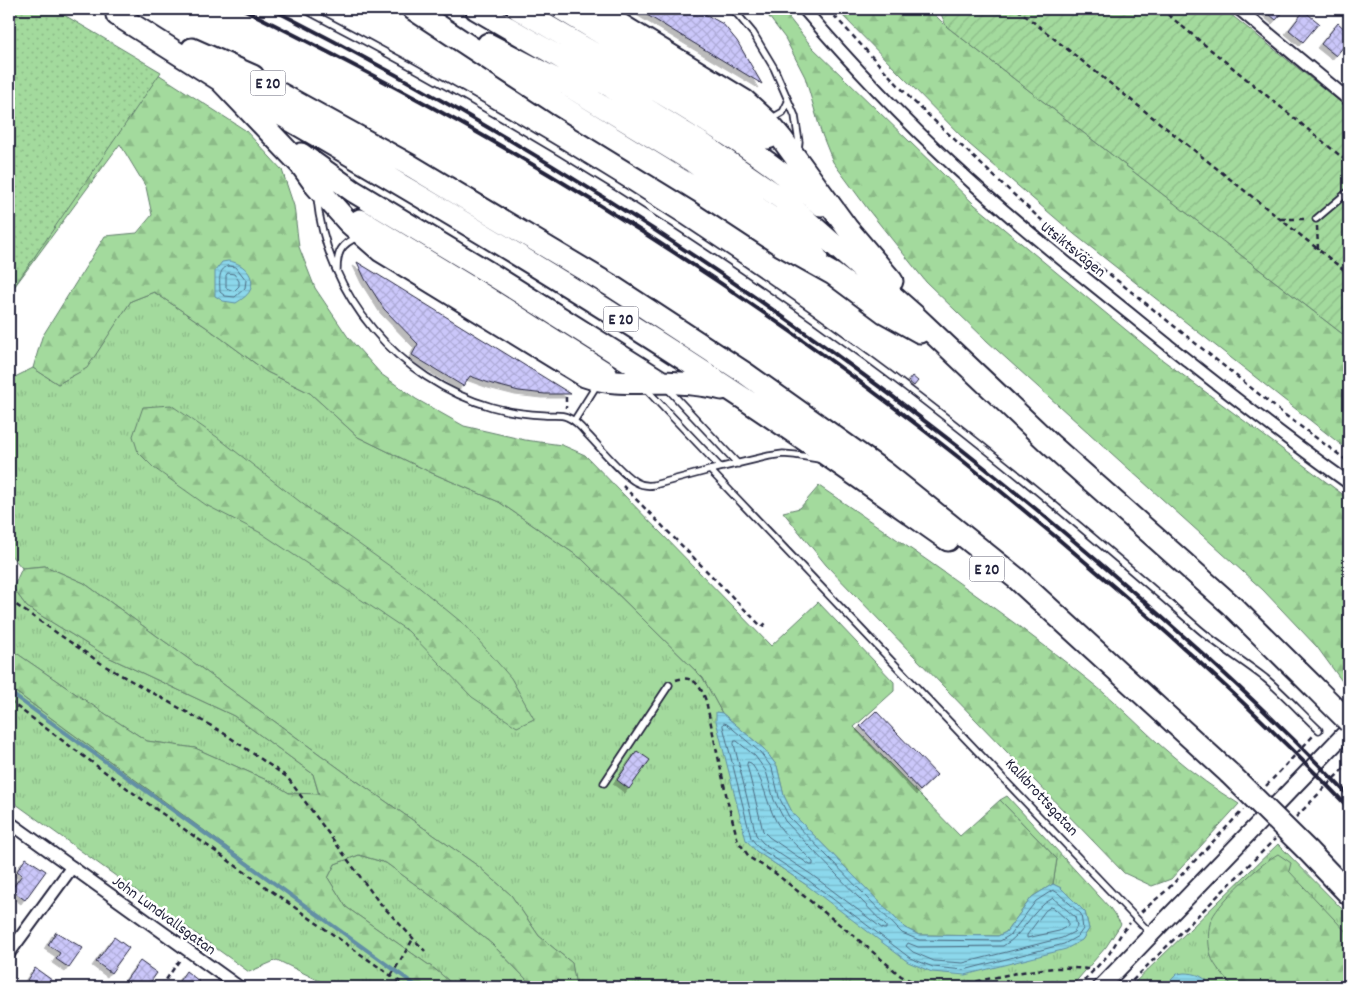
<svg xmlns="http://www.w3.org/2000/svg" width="1358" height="996" font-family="Dekko,sans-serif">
  <defs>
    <pattern id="grass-tufts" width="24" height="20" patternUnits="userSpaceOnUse" patternTransform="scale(1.25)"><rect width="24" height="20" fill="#a3da9d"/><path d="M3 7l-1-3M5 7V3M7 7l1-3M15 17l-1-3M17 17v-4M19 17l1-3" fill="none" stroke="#8cbb88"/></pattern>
    <pattern id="forest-firs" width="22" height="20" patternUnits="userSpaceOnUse" patternTransform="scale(1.25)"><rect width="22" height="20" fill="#a3da9d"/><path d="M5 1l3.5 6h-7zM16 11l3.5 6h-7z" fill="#8cbb88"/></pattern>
    <pattern id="park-dots" width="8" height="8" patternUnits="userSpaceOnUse" patternTransform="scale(1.25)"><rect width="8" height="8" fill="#a3da9d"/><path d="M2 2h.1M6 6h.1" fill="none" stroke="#8cbb88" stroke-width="1.8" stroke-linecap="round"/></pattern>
    <pattern id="garden-furrows" width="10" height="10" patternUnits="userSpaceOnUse" patternTransform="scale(1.25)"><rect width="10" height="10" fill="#a3da9d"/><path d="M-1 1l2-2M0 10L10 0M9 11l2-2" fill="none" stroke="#8cbb88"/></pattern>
    <pattern id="water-rules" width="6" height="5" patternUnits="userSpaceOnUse" patternTransform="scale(1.25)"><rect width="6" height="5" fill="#8cd8ec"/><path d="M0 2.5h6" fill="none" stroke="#78b9cb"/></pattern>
    <pattern id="building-cross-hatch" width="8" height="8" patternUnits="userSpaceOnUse" patternTransform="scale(1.25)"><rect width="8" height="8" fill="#cbc7fa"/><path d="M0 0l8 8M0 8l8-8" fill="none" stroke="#aeabd7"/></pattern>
    <filter id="shadow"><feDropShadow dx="-4" dy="4" stdDeviation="0" flood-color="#0004"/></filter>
  </defs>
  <rect width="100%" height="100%" fill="#fff"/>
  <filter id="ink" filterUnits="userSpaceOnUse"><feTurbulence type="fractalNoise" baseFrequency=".02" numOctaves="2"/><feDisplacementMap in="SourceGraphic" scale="10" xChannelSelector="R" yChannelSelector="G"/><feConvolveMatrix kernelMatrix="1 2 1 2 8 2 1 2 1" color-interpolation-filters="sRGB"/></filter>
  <g filter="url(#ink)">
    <!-- grass -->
    <path fill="url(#grass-tufts)" stroke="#627e6c" d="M154,292L206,327L267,372L310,393L358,437L432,473L499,502L582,559L703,678L722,713H717L756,851L805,884L1082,940L1089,929L1085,912L1061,888L1053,884L1057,859L1000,800L1007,796L1110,908L1121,924L1106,947L1071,987H573L575,986L572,963L539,936L511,895L478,866L351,777L84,583L45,566L22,568L9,553V380L33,368L58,384L86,368L131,301Z
      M9,586L13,588L27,607L108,657L234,716L313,774L319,795L289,793L271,782L195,748L147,741L95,707L9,648Z
      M9,687L417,987H332L277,960L249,972L9,799Z
      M1278,844L1349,916V987H1130Z
      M359,855L386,863L438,901L492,944L534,987H456L436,970L346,907L328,878L335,864Z"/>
    <!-- forest -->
    <path fill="url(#forest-firs)" stroke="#627e6c" d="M9,9L158,74L245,130L282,170L294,206L299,247L315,288L348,337L381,374L416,399L464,426L525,440L562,445L585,455L771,646L818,602L894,682V691L854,727L960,836L1000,800L1057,859L1053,884L1032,897L1006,932L998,936L919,935L905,928L793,814L784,796L777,766L764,749L722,713L703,678L582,559L499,502L432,473L358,437L310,393L267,372L206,327L154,292L131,301L87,368L58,384L33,368L42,337L105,236L137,233L152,215L146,187L120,144L9,294Z
      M763,9H782L812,47L975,205L1160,358L1349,499V686L1347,688L1317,647L1263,590L987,341L926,282L870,212L833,162L821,132L805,77L785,38Z
      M836,9H929L946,26L1349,339V451L1074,234L969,144Z
      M171,405L217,437L308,508L415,584L466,626L511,678L534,719L517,727L472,697L408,631L261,533L206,505L154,468L138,452L133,436L143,407Z
      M819,486C910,548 1001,610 1087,679C1118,703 1144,732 1174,757C1194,774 1216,790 1239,804L1171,879L1152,886L1124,873L826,565L783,512L800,508Z
      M45,566L84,583L351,777L478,866L511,895L539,936L572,963L576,986L534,987L492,944L438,901L386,863L359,855L335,864L328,878L346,907L436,970L456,987H417L9,687V648L95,707L147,741L195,748L271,782L289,793L319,794L313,774L234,716L108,657L27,607L13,588L22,568Z
      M1278,854L1291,863L1289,871L1349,935V987H1234C1227,980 1213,965 1211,956C1208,945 1207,928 1212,918C1221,900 1261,863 1278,854Z"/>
    <!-- park -->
    <path fill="url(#park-dots)" stroke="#627e6c" d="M9,9H54L161,72L9,294Z"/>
    <!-- garden -->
    <path fill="url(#garden-furrows)" stroke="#627e6c" d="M939,9H1224L1349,109V339L946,26Z"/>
    <!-- water -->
    <path fill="url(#water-rules)" stroke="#628fa5" d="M228,261C241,262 255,274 251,288C249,295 242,299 236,303L223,301L215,296V271L222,262Z
      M716,712L722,713L764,749L777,766L784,796L793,814L905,928L919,935L998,936L1006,932L1032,897L1053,884L1061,888L1085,912L1089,929L1082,940L1066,949L965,975L932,972L908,962L805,884L756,851L746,840L716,721Z
      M1184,973C1196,973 1205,976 1211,987H1164L1177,974Z"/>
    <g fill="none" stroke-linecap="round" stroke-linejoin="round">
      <!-- shore -->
      <path stroke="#4c6b82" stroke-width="1" d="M228,266L236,267L246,280L245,288L235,297L225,296L220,292C220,282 217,270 228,266Z
        M228,273L234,274L239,281V286L234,291L226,288V276Z
        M724,723L727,724L760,752L772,768L779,797L789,817L902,933L919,940L1000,941L1010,935L1036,901L1053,890L1058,893L1081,914L1083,929L1078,936L1064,944L964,970L933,967L910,958L808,880L759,848L751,838L723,726Z
        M735,741H737L755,756L766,771L774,800L785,821L886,926V929H883L812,875L763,843L756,835L734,744Z
        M748,762L751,763C764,780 766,802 776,821C783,835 802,850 813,862V865H810L769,837L763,831L747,765Z
        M1053,898L1075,917L1077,926L1074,932L1062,938L963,963L934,961L913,952L906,946L908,943L918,947L1003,946C1025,934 1030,910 1053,898Z
        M1051,907L1054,908L1068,921V926L1059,931L1027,938V935L1045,911Z"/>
      <!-- stream -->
      <path stroke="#628fa5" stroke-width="4" d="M9,692L418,987"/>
    </g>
    <!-- building -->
    <path fill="url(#building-cross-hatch)" stroke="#22223b" filter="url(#shadow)" d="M637,9H696L723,24L737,41L762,84Z
      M1263,9H1286L1276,20Z
      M1304,11L1319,23L1303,42L1289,30Z
      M1338,23L1349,33V40L1336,56L1321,44Z
      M357,262L385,279L571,394H545L519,391L492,384L470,376L463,386L412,355L418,344L384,309L365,279Z
      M912,376L918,381L914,386L908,381Z
      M876,711L937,775L920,791L860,726Z
      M637,751L650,760L629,789L617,780Z
      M26,858L46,871L25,900L11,890L22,875L17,871Z
      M56,932L83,948L69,968L56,959L60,953L48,945Z
      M114,937L129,948L111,973L96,962Z
      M140,961L157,973L147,987H121Z
      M35,968L56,983L53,987H36L27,980Z
      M186,971L199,981L195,987H175Z"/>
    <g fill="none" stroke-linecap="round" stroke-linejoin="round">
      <defs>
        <path id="service" d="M304,9C501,111 691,227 869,359C984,444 1092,535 1199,629C1220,647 1243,661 1265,678C1284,694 1301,713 1319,730
          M733,9L753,33L774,68L795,116L799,142L798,150
          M771,119L783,112L788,102
          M317,198C327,296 398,380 492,407C509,412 527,414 544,415C551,416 561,414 567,417C575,420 582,428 587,434C599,446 622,475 636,482C641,485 648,486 654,485L710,470L769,456L783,454L795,455L819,459
          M1316,219L1349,191
          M337,270C337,252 341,244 358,237
          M644,387L720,467
          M667,388L738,464
          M574,421L598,383
          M710,470L1150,933
          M604,783L669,685"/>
        <path id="minor" d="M804,9C851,64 901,117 955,167C1011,219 1071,267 1131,315C1202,373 1274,430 1349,483
          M1239,9L1349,100
          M9,822L239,987
          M9,953L72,867"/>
        <path id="tertiary" d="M1101,987L1349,729"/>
        <path id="motorway" d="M413,9L556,103L699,191L781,245L833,274L884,312L920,332
          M476,9L611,87L701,143L782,199L915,316L1050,444L1231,605L1313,686
          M518,9C565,36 612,64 659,92C715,126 771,161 821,205
          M561,9L723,107L768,138
          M586,9L611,19L745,101L767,121L782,139L847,228L892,281
          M117,15L220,80L301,165L316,186L348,222L381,251L404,265L585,376C610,385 637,382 663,382C683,383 703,384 722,389
          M488,44L567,85L690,160L792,232L817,258
          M192,49L253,76
          M239,71L411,166L613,287L746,374L884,472L1016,578L1229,773
          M220,80C394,179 567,281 734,392C807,440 877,490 948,540
          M301,154L353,191L494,276L662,382
          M360,220L483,295L606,373
          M1308,851L1349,894"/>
      </defs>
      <!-- service casing -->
      <use href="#service" stroke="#22223b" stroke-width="9"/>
      <!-- minor casing -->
      <use href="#minor" stroke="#22223b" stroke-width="15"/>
      <!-- tertiary casing -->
      <use href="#tertiary" stroke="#22223b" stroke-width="19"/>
      <!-- motorway casing -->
      <use href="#motorway" stroke="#22223b" stroke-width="25"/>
      <!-- path -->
      <path stroke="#22223b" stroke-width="2.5" stroke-dasharray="5 4" stroke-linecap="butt" d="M828,9L911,99L1038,217L1285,415L1349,462
        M1017,9L1349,274
        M1161,9L1349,163
        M1281,219H1307
        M1317,226L1318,249
        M566,397V408
        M623,486L762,627L766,623
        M9,600L105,666L222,732L287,777L378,901L425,951
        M676,680C694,674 701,687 706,701L728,803L738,841L750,858L775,873L854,936L901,976L921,986L933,987
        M9,701L143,800L407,987
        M1266,786L1313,736
        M1296,817L1349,763
        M1141,912L1167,890L1243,810
        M391,976L413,939
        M161,987L181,958
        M950,987C998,978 1045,962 1094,970
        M1078,987L1109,954L1123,931L1130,923
        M1126,987L1275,839"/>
      <!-- service -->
      <use href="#service" stroke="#fff" stroke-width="5.5"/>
      <!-- minor -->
      <use href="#minor" stroke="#fff" stroke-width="11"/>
      <!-- tertiary -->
      <use href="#tertiary" stroke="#fff" stroke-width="15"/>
      <!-- motorway -->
      <use href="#motorway" stroke="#fff" stroke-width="21"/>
      <!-- rail -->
      <path stroke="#22223b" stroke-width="4" d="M243,9C325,50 407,92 487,138C704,262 909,409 1098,573C1185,647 1270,725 1349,808
        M272,9C546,149 804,318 1042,514C1148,603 1253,695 1349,796"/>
      <defs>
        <path id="motorway-bridge" d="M1313,686L1349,722
          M1229,773L1308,851"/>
      </defs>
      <!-- motorway-bridge casing -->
      <use href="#motorway-bridge" stroke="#22223b" stroke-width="25" stroke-linecap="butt"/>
      <!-- motorway-bridge -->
      <use href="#motorway-bridge" stroke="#fff" stroke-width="21"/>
    </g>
  </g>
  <g text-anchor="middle" stroke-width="5" stroke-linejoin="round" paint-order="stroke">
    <!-- shield labels -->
    <g fill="#fff" stroke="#646476" stroke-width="1">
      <rect x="250.5" y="70.5" width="35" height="25" rx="4"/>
      <rect x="603.5" y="306.5" width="35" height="25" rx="4"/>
      <rect x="969.5" y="556.5" width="35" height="25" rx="4"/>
    </g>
    <g font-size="15" font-weight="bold" fill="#22223b">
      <text x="268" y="88">E 20</text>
      <text x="621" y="324">E 20</text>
      <text x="987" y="574">E 20</text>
    </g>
    <!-- street labels -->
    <g font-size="16" fill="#22223b" stroke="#fff">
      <text transform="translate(1074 248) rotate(39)" y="6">Utsiktsvägen</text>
      <text transform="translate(1043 796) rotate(47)" y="6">Kalkbrottsgatan</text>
      <text transform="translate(165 914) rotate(36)" y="6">John Lundvallsgatan</text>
    </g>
  </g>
  <!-- margin -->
  <rect width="1358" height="996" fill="none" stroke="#fff" stroke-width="30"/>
  <rect x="15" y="15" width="1328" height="966" fill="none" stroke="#22223b" stroke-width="2" filter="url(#ink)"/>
</svg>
